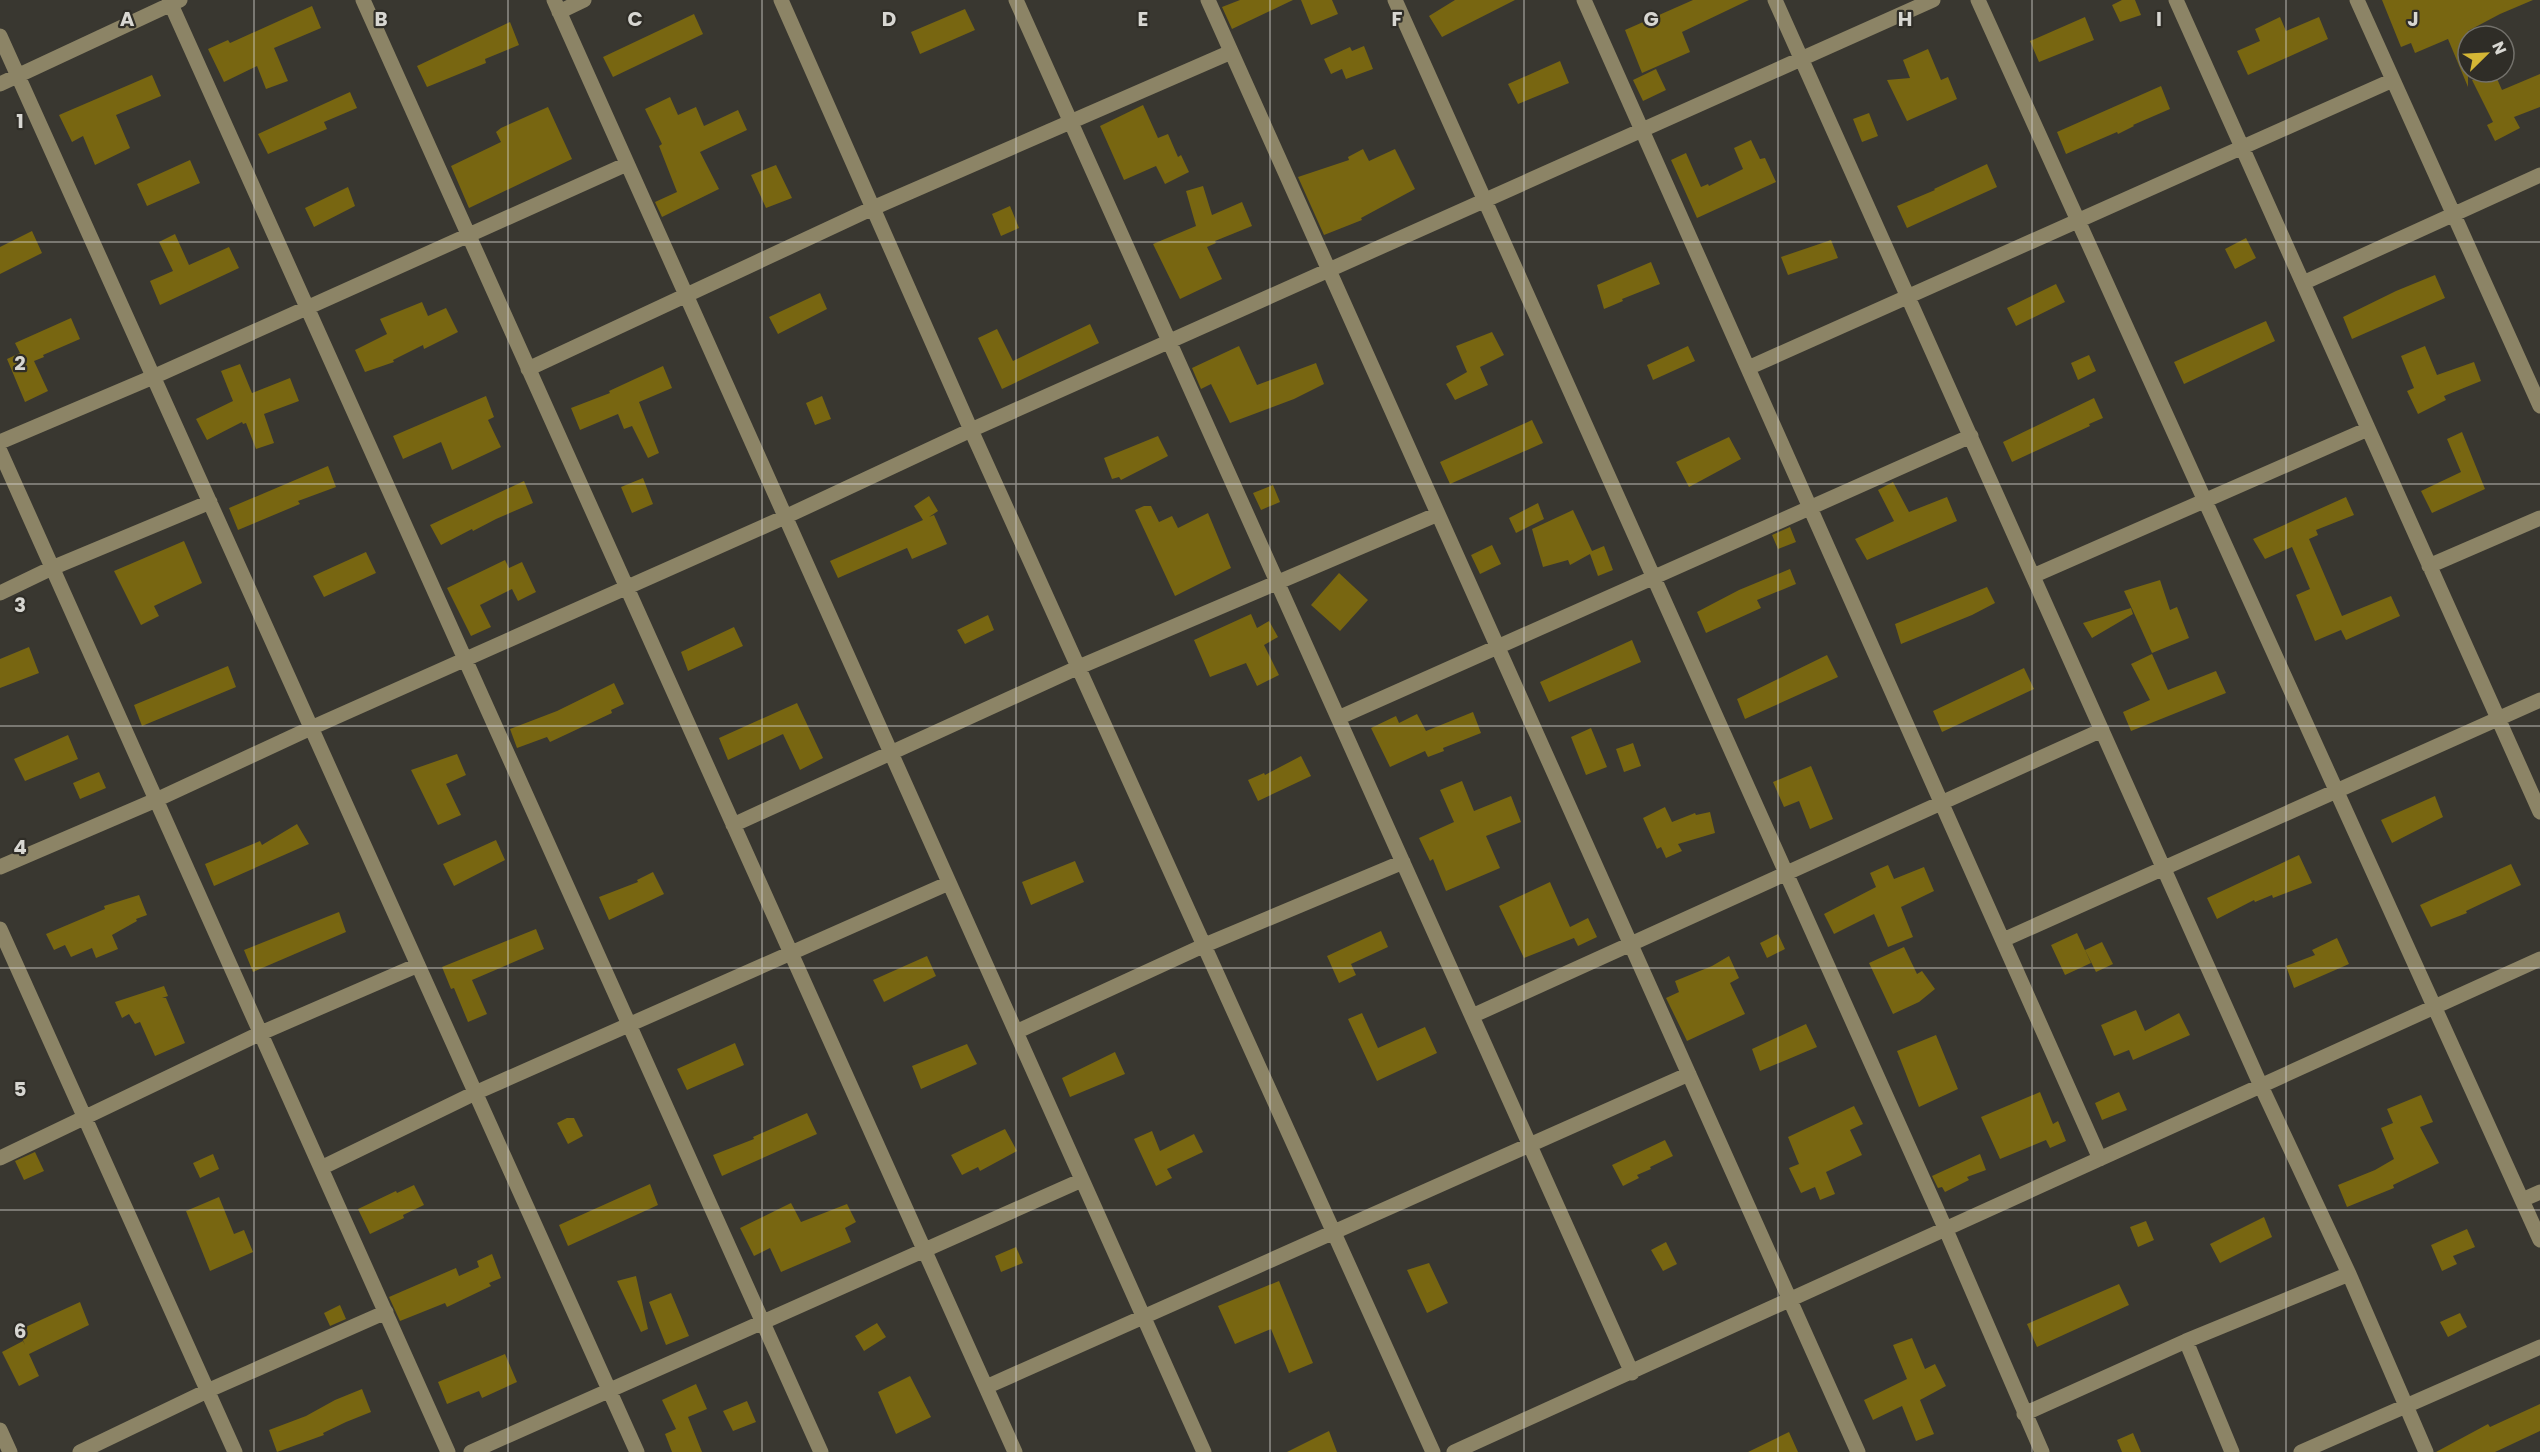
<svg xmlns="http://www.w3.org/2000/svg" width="2540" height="1452" font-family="Poppins,sans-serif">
  <rect width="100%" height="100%" fill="#393730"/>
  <!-- building -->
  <path fill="#786611" d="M1240,0H1293L1232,29L1222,7Z
    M1301,0H1332L1338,14L1311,25Z
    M1455,0H1515L1442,37L1429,16Z
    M1693,0H1749L1682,32L1690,52L1642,73L1625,30Z
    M2122,0H2135L2141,15L2120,22L2112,5Z
    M2382,0H2533L2500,14L2468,31V87L2448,39L2415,53L2411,43L2401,47Z
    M312,6L321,28L274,48L288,81L266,89L257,66L224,82L208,49L228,40L230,43Z
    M965,9L975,30L920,54L911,32Z
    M694,14L703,34L613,77L603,57Z
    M2085,17L2094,40L2039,62L2030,41Z
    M2280,17L2286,31L2319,17L2328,39L2248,75L2237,51L2260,41L2255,29Z
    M510,22L519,45L485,59L486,63L427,87L417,66Z
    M1364,46L1373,69L1346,79L1342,69L1331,74L1324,59L1350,47L1352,51Z
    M1928,49L1941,80L1948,77L1957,99L1907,121L1887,80L1910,78L1903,60Z
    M1560,61L1569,83L1518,104L1508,84Z
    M1656,69L1666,90L1643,101L1633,80Z
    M2494,72L2502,90L2540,74V107L2514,117L2520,128L2495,141L2487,125L2493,122L2472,80Z
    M152,75L161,96L116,115L130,148L95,165L83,136L72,142L59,115Z
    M2161,86L2170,109L2133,125L2134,126L2118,134L2117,132L2066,154L2057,132Z
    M350,92L357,108L324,122L327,129L268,154L258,134Z
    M670,97L678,115L696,107L704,126L738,110L747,130L700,152L719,189L662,217L655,202L677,192L659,146L662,144L645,109Z
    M1143,105L1158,138L1168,134L1178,157L1181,155L1189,172L1165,184L1156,166L1124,180L1100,126Z
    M548,107L572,159L469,208L451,166L501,142L496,132L501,128Z
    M1869,113L1878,136L1862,142L1853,119Z
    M1751,140L1760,159L1765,158L1776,182L1697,218L1671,160L1686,153L1701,187L1708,184L1709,186L1743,169L1734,148Z
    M1363,149L1369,161L1395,149L1415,189L1361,218L1362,220L1324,235L1298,177L1349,160L1348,157Z
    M190,160L200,183L147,206L137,184Z
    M1987,164L1997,187L1907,228L1897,206L1935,190L1934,189Z
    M776,165L792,198L766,208L751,175Z
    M1203,186L1212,215L1242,202L1252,226L1215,241L1216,243L1207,247L1222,279L1180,299L1153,244L1196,226L1186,191Z
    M348,187L355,206L314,227L305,208Z
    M1010,206L1019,228L1001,236L992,214Z
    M32,231L42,253L0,274V247Z
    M175,234L189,265L229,247L239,268L160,305L150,281L173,271L159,242Z
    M2246,238L2256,258L2235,269L2225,249Z
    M1831,240L1838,258L1788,275L1781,257Z
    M1651,262L1660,284L1622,299L1623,301L1604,309L1597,285Z
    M2435,275L2445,298L2352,339L2343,317L2396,291Z
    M2056,284L2065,302L2016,326L2007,308Z
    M820,293L827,309L778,334L769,317Z
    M422,302L428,316L446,308L458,332L424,349L423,345L393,360L394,362L365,372L355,350L387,334L380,319Z
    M71,318L80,339L43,355L44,357L34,361L48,391L25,402L7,359L20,353L15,343Z
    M2266,321L2275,341L2184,384L2174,362Z
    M1090,324L1099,343L1002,389L978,338L997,329L1013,361Z
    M1492,332L1504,355L1480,367L1488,385L1455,400L1446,384L1467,372L1456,346Z
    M1239,346L1257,385L1316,363L1324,384L1294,399L1230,423L1211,384L1201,389L1192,368Z
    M1688,346L1695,361L1653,380L1647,365Z
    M2425,346L2437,375L2474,362L2481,381L2444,396L2446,400L2418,414L2407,391L2414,388L2401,356Z
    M2089,355L2096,371L2078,380L2071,363Z
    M240,364L252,393L290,378L299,401L264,414L274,443L256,449L246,423L243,424L242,422L207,440L196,419L233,401L221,371Z
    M663,366L672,388L639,402L659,453L648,458L632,426L624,429L618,414L580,430L571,408L610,393L609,391Z
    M486,396L494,417L488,420L501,447L452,470L441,442L403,459L393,436Z
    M822,396L831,419L815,425L806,403Z
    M2094,398L2103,418L2089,424L2090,426L2012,462L2003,442Z
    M1532,420L1543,443L1450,484L1440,462Z
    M2462,432L2485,489L2432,513L2421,491L2461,472L2447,439Z
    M1158,436L1168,456L1121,480L1119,477L1112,479L1104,458Z
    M1729,437L1741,459L1689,487L1676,462Z
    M328,466L336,487L298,501L300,504L238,530L229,508Z
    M643,478L653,504L632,513L621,487Z
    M524,481L533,503L496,519L473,531L472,529L441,545L430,525Z
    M1893,482L1909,512L1947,497L1957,521L1867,560L1855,539L1894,521L1878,490Z
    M1273,485L1280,502L1261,510L1253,493Z
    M929,496L938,511L929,517L934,515L947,544L912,559L907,548L838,578L830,561L923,520L914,506Z
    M2346,497L2354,515L2316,530L2318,535L2309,539L2342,616L2391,596L2400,616L2346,640L2341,630L2315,641L2296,595L2310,589L2292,547L2265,559L2253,539Z
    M1538,503L1544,519L1516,533L1509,518Z
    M1144,506H1151L1159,522L1172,516L1178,528L1208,513L1231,568L1175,596L1135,510Z
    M1573,510L1592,551L1604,546L1613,570L1598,576L1590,554L1570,565L1568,560L1543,567L1532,529Z
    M1790,527L1796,542L1778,549L1772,535Z
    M184,541L202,583L154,606L159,616L141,625L114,571Z
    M1492,545L1501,564L1480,574L1471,555Z
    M366,552L376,573L324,597L313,576Z
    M505,560L509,568L522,562L536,592L518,601L512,589L480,605L491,627L471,636L447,588Z
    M1790,569L1796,584L1757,600L1761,608L1706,633L1697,612L1739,590Z
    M1339,573L1368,600L1340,631L1311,605Z
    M2160,580L2170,610L2177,607L2189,638L2152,653L2124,591Z
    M1987,587L1995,603L1972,615L1901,644L1895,624Z
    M2131,608L2133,614L2092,638L2083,623Z
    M1251,614L1257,628L1269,621L1278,637L1264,645L1279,675L1257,686L1246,663L1210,677L1194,640Z
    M988,615L994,630L965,644L957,630Z
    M734,627L743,646L688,671L681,652Z
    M1632,640L1641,662L1549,702L1540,682Z
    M29,647L39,673L0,688V659Z
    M2152,654L2168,690L2216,671L2226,693L2131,731L2123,712L2150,700L2131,664Z
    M1827,655L1838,677L1745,719L1737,699Z
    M228,666L236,687L142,726L134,705Z
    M2024,668L2034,689L1942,732L1933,711Z
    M614,683L624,704L611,710L612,713L550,742L547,737L517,748L510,729L557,711Z
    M797,703L823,758L800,770L783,734L728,760L719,738Z
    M1473,712L1481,733L1443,748L1444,751L1428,757L1425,751L1390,767L1371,728L1396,716L1399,723L1417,714L1426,731Z
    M1591,728L1607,767L1586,775L1571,737Z
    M68,735L78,759L25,781L14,759Z
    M1633,743L1641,766L1624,772L1616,749Z
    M457,754L466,775L446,784L461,815L438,825L411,770Z
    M1301,756L1311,776L1258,801L1248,780L1264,773L1265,775Z
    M1811,766L1833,819L1810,829L1799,801L1784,807L1773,782Z
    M99,772L106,788L80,799L73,783Z
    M1462,781L1474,811L1511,796L1521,822L1486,836L1500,868L1446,891L1433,859L1430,861L1419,838L1454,822L1440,790Z
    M2435,796L2443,817L2392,843L2381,820Z
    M1665,807L1672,822L1695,813L1696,815L1710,812L1715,833L1678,844L1682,851L1666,858L1661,847L1657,849L1643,818Z
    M297,824L309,844L214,886L205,864L260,841L262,845Z
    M496,840L505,860L454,886L443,864Z
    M2299,855L2312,883L2273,898L2272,895L2255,902L2254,900L2217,919L2207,898Z
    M1075,861L1084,882L1031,905L1022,882Z
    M2511,864L2521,885L2466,911L2467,913L2431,927L2420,905Z
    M1888,865L1894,879L1924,867L1934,891L1901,907L1913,937L1888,947L1874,914L1834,934L1824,914L1876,887L1870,873Z
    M653,872L664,894L609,920L599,897L638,882L637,880Z
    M1550,882L1570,927L1588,918L1597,937L1578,946L1574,938L1524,958L1499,906Z
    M139,895L147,915L136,919L137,921L112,935L118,949L96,958L92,948L71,957L65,945L54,950L46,934L105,909L104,906Z
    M339,912L346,932L253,972L244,950Z
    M536,929L544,949L472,980L487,1014L468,1022L454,988L451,989L442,967Z
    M1381,931L1388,947L1351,964L1356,975L1339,983L1327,956Z
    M2077,933L2091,963L2065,975L2051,945Z
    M1778,934L1785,949L1767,958L1760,943Z
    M2337,938L2349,964L2294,988L2286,966L2315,955L2312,950Z
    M2102,942L2113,964L2096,972L2085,950Z
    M1904,947L1917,974L1922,971L1935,989L1919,1002L1893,1014L1869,963Z
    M927,956L936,976L884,1002L873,980Z
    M1729,956L1739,978L1730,983L1745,1014L1687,1041L1666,998L1679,992L1675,981L1712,966Z
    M164,986L168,996L162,998H166L185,1043L155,1056L140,1022L135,1024L129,1014L122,1018L115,1002Z
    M2136,1010L2145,1031L2179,1013L2190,1035L2133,1060L2129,1050L2114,1056L2101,1025Z
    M1362,1013L1378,1048L1425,1027L1437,1053L1377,1081L1348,1019Z
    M1806,1024L1817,1047L1760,1071L1752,1049Z
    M1936,1035L1958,1089L1919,1107L1897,1051Z
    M735,1043L744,1065L687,1090L677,1069Z
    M967,1044L977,1064L921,1089L912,1066Z
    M1115,1052L1125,1074L1070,1097L1062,1078Z
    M2040,1092L2053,1124L2058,1121L2066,1141L2050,1148L2046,1140L2000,1159L1981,1117Z
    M2119,1092L2127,1110L2102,1120L2095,1103Z
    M2421,1095L2433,1122L2420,1127L2439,1163L2393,1185L2394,1188L2347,1207L2338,1185L2375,1170L2394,1159L2381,1128L2393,1123L2387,1109Z
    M1854,1106L1863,1124L1850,1130L1862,1155L1826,1172L1835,1194L1820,1200L1815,1187L1801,1193L1789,1168L1799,1164L1788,1137Z
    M807,1113L817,1134L722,1176L713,1155L754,1139L753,1137Z
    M567,1118H574L583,1136L568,1144L557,1123Z
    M1005,1129L1017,1151L980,1171L978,1167L962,1175L951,1155Z
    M1152,1131L1160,1151L1194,1134L1203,1152L1167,1169L1172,1178L1156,1186L1134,1139Z
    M1665,1140L1673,1156L1650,1167L1651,1169L1637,1175L1639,1178L1623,1186L1612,1165Z
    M35,1152L44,1171L24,1180L15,1161Z
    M213,1154L219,1169L200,1178L193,1163Z
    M1980,1154L1986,1170L1967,1177L1969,1180L1945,1192L1942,1187L1938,1188L1932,1176Z
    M650,1184L658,1205L568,1246L559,1225Z
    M414,1185L424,1205L403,1215L404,1218L370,1234L358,1209L396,1191L397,1193Z
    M219,1197L234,1234L244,1230L253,1252L210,1271L186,1211Z
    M791,1203L801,1222L847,1204L856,1222L845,1228L851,1242L781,1272L770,1248L754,1256L740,1228Z
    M2264,1217L2272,1237L2220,1263L2210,1244Z
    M2146,1221L2154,1240L2138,1247L2130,1227Z
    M2467,1229L2475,1247L2453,1256L2457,1264L2442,1271L2431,1245Z
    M1666,1242L1677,1264L1663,1271L1651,1250Z
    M1016,1247L1023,1263L1001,1272L995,1256Z
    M492,1254L501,1278L489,1283L491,1286L447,1307L445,1303L400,1321L389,1297L456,1268L459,1276L479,1267L477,1261Z
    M1429,1263L1448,1303L1427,1313L1407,1270Z
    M636,1276L648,1329L641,1332L617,1281Z
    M1279,1281L1313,1363L1289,1373L1271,1329L1235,1344L1218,1306Z
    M2119,1284L2129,1305L2037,1347L2027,1324Z
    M671,1293L689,1336L666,1345L649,1302Z
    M80,1302L89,1325L29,1354L39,1376L19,1386L2,1352L23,1341L25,1345L19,1330Z
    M340,1305L346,1319L330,1326L324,1313Z
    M2460,1313L2467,1327L2448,1337L2440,1322Z
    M877,1323L886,1337L864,1351L855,1336Z
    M1912,1338L1925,1369L1935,1364L1946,1386L1920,1400L1934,1434L1916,1441L1902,1406L1873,1420L1864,1400L1907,1379L1893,1345Z
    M505,1354L517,1382L482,1398L479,1391L447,1404L438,1382Z
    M910,1376L931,1417L896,1434L878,1392Z
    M696,1384L707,1409L688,1417L702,1452H672L665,1434L676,1429L662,1400Z
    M362,1389L371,1412L346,1422L323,1433L324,1435L277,1452L269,1430L306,1416L335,1400Z
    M747,1401L756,1422L733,1431L723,1411Z
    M2540,1404V1431L2495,1452H2436L2488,1424L2490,1427Z
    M1329,1431L1337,1452H1287Z
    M1789,1432L1798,1452H1748Z
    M2133,1433L2141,1452H2122L2117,1440Z"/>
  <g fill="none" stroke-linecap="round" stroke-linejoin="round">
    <!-- minor -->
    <path stroke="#8c8466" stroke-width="15" d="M169,0L821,1452
      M363,0L1015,1452
      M554,0L1204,1452
      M781,0L971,430L1433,1452
      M1016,0L1632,1373
      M1208,0L1858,1452
      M1395,0L1946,1230L2042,1452
      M1584,0L2100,1159
      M1775,0L2261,1086L2349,1274L2426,1452
      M1978,0L2540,1240
      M2176,0L2540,812
      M2357,0L2540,406
      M559,12L584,0
      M0,36L637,1452
      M0,84L180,0
      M2303,283L2540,175
      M1748,368L2393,80
      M528,369L873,208L1231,52
      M0,442L153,377L627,164
      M0,451L448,1452
      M2429,566L2540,518
      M2033,576L2368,429
      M0,593L52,568L210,502
      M1338,718L1971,436
      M733,825L1079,667L1438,514
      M0,867L156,800L311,728L785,517L971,430L1933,0
      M0,929L235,1452
      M2003,940L2540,700
      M1472,1016L2102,730
      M1016,1032L1205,945L1403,862
      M0,1158L261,1033L418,965
      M321,1168L475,1093L949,883
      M2522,1200L2540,1192
      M2186,1341L2232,1452
      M986,1387L1689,1074
      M2024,1414L2186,1341L2349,1274
      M0,1430L10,1452
      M80,1452L207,1391L386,1312
      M471,1452L1082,1180
      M1454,1452L2540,959
      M2301,1452L2540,1347"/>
  </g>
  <!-- grid -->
  <path fill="none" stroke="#d8d7d2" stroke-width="1.5" stroke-opacity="0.55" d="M254,0V1452M508,0V1452M762,0V1452M1016,0V1452M1270,0V1452M1524,0V1452M1778,0V1452M2032,0V1452M2286,0V1452M0,242H2540M0,484H2540M0,726H2540M0,968H2540M0,1210H2540"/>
  <g font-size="20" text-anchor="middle" font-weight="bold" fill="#d8d7d2" stroke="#2f2d27" stroke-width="4.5" stroke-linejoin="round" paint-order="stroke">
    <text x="127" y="26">A</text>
    <text x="381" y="26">B</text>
    <text x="635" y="26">C</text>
    <text x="889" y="26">D</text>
    <text x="1143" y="26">E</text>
    <text x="1397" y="26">F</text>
    <text x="1651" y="26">G</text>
    <text x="1905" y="26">H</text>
    <text x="2159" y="26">I</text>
    <text x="2413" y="26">J</text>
    <text x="20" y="128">1</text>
    <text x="20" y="370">2</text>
    <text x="20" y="612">3</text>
    <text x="20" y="854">4</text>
    <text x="20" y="1096">5</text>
    <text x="20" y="1338">6</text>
  </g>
  <!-- north arrow -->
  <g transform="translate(2486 54) rotate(66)"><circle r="28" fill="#2f2d27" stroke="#73716b" stroke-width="1.5"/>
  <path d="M0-4.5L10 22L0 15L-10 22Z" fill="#d4b635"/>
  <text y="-9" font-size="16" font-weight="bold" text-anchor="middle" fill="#d8d7d2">N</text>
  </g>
</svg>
